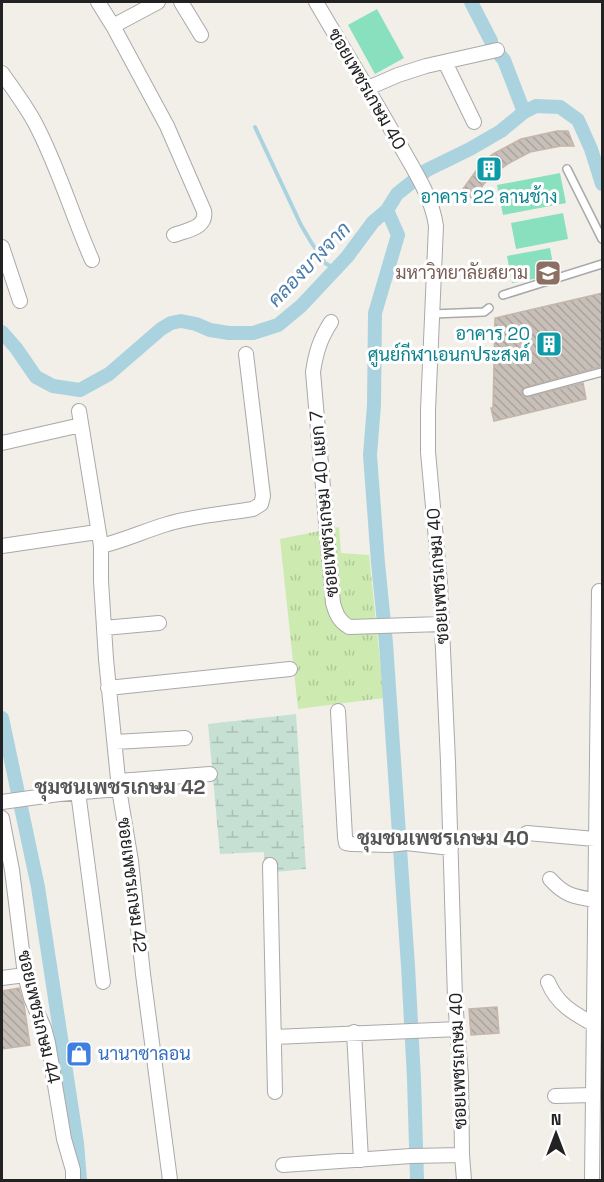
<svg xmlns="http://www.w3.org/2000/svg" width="604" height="1182" font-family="'Space Grotesk',Sarabun,sans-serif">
  <defs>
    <pattern id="grass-tufts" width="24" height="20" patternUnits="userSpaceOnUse" patternTransform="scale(1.5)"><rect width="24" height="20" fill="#cdebb0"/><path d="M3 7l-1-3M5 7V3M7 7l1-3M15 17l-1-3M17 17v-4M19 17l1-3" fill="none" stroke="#b0c997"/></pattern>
    <pattern id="wetland-marsh" width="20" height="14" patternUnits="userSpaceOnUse" patternTransform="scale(1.5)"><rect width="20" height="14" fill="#c6e0d4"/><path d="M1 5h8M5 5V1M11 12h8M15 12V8" fill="none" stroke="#aac0b6"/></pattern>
    <pattern id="building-back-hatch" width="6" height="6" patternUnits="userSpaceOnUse" patternTransform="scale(1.5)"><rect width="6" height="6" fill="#c7bfb8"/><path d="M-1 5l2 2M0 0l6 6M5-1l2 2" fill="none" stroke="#aba49e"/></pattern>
  </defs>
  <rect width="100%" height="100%" fill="#f2efe9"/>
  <!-- grass -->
  <path fill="url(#grass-tufts)" d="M339,527L341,553L369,555L384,698L298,709L280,539Z"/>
  <!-- wetland -->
  <path fill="url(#wetland-marsh)" d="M296,714L306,869L265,873L264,852L220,854L208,724Z"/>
  <!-- pitch -->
  <path fill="#88e0be" d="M377,9L404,58L375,74L348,25Z
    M560,173L566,203L503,215L497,185Z
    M563,213L568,239L516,249L511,223Z
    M550,248L555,275L512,283L507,256Z"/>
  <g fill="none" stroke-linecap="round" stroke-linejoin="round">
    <!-- stream -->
    <path stroke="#aad3df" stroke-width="4" d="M255,127L301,225L311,242L325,263L335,269"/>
    <!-- canal -->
    <path stroke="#aad3df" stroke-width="14" d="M471,2L491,41
      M499,54L504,60L524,112
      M387,210L398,235L375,313L374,405L370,455L378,563L386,643L408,966L414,1079L417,1180
      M2,332L16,348L36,377L53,386L80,390L109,374L161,329L171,323L181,321L196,324L210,330L229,333H253L278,325L301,306L347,257L373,222L387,210L397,194L427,170L470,149L501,131L524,112L536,106L560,107L578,120L591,149L602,184
      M2,718L38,887L77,1143L80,1180"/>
  </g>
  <!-- building -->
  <path fill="url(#building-back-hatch)" stroke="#c4b6ab" stroke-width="1.5" d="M557,131H568L574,146H561L530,152L511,162L494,173L483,185L474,201L463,189L481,164L493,154L521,139Z
    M603,293V366L526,387L521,391L523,396L528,397L583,383L586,399L494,421L491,408H493L495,318Z
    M19,988L24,1005L30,1045L2,1049V991Z
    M497,1007L499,1033L471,1035L469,1009Z"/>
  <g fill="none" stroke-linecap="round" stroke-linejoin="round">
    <defs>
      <path id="lane" d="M567,169L602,239
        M503,295L602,264
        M432,314L484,312L489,308
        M527,392L602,372"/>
      <path id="street" d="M98,2L113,26L167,126L204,211C207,228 187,230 174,235
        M181,2L201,35
        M316,2C344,50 373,97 400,145C414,170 432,197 436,226L428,410V452L440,583L448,762L455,999L461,1077L462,1155L464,1180
        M113,26L158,2
        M445,62L474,122
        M2,73C13,89 26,106 35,123C58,166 72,215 92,260
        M368,88L398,75L426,66L497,50
        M2,247L20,301
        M331,322C320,339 316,352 313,372L333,603C336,614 339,621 349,627L442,624
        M79,411L101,546V581L106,659L119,789L131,861L143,974L170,1180
        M2,443L81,425
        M2,546L97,532
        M101,546C122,541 142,532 164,525C192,516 223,514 253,509L261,504L263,496L246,354
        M104,628L159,623
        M108,688L290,669
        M338,711L345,837L346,843L352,844L389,845L406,843L451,848
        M115,742L185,738
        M119,781L210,774
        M78,792L103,982
        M2,802L59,794L119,789
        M2,818L12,870L25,975L31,998L44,1028L48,1043L64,1139L73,1170V1180
        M527,833L595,839
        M270,865L275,1092
        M550,879C564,895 574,897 595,900
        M2,978L25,975
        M548,982C557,1004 573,1013 593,1024
        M354,1032L361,1160
        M274,1037L458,1029
        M555,1096L593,1095
        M283,1165L411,1156L462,1155
        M592,1180L599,591"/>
    </defs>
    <!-- lane casing -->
    <use href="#lane" stroke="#a9a9a9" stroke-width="10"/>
    <!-- street casing -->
    <use href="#street" stroke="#a9a9a9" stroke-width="16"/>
    <!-- lane -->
    <use href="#lane" stroke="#fff" stroke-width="7"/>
    <!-- street -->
    <use href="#street" stroke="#fff" stroke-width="14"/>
  </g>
  <!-- icons -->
  <defs>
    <symbol id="building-square" viewBox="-11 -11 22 22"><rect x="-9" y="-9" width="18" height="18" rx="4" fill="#0f9aa8" stroke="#fff"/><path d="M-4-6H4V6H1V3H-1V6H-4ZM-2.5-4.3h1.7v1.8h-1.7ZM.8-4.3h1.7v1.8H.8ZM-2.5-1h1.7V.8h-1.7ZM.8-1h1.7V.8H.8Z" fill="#fff"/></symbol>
    <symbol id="university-square" viewBox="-11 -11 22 22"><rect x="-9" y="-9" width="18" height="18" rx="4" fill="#8d6e63" stroke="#fff"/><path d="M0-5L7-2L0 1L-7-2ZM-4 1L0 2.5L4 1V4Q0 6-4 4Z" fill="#fff"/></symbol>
    <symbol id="shop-square" viewBox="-11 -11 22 22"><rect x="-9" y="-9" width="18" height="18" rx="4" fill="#3f7fe0" stroke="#fff"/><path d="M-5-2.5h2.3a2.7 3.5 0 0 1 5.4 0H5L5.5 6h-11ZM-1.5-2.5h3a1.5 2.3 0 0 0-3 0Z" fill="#fff"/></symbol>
  </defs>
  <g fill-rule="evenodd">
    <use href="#building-square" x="474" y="154" width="30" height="30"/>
    <use href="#university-square" x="533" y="258" width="30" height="30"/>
    <use href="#building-square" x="534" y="329" width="30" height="30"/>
    <use href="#shop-square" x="64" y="1039" width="30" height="30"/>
  </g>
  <g text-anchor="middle" stroke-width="6" stroke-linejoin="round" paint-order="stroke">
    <!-- street labels -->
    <g font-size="18" fill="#222" stroke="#fff">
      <text transform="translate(367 89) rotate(60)" y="6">ซอยเพชรเกษม 40</text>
      <text transform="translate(324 504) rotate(-95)" y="6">ซอยเพชรเกษม 40 แยก 7</text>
      <text transform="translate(438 576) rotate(-94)" y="6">ซอยเพชรเกษม 40</text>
      <text transform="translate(132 885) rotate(83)" y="6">ซอยเพชรเกษม 42</text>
      <text transform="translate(39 1017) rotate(77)" y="6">ซอยเพชรเกษม 44</text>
      <text transform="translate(458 1061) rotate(-92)" y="6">ซอยเพชรเกษม 40</text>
    </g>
    <!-- culture labels -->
    <g font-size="18" fill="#0d838f" stroke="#fff">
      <text x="489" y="203">อาคาร 22 ลานช้าง</text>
      <text x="530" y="340" text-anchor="end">อาคาร 20<tspan x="530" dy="21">ศูนย์กีฬาเอนกประสงค์</tspan></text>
    </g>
    <!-- education labels -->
    <g font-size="18" fill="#785e54" stroke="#fff" text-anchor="end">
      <text x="528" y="279">มหาวิทยาลัยสยาม</text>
    </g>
    <!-- shop labels -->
    <g font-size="18" fill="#366cbe" stroke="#fff" text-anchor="start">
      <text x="98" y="1060">นานาซาลอน</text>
    </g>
    <!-- water labels -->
    <g font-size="20" font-style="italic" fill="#4a7aab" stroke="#fff">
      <text transform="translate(309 264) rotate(-46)" y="7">คลองบางจาก</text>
    </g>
    <!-- neighbourhood labels -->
    <g font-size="20" font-weight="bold" fill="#555" stroke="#fff">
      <text x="120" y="794">ชุมชนเพชรเกษม 42</text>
      <text x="443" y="845">ชุมชนเพชรเกษม 40</text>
    </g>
  </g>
  <!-- border -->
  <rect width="604" height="1182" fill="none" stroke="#222222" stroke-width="6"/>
  <!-- north arrow -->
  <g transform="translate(556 1134)" stroke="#ffffff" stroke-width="4.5" paint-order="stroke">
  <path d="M0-4.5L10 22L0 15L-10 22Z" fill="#222222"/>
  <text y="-9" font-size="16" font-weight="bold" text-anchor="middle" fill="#222222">N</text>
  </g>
</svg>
